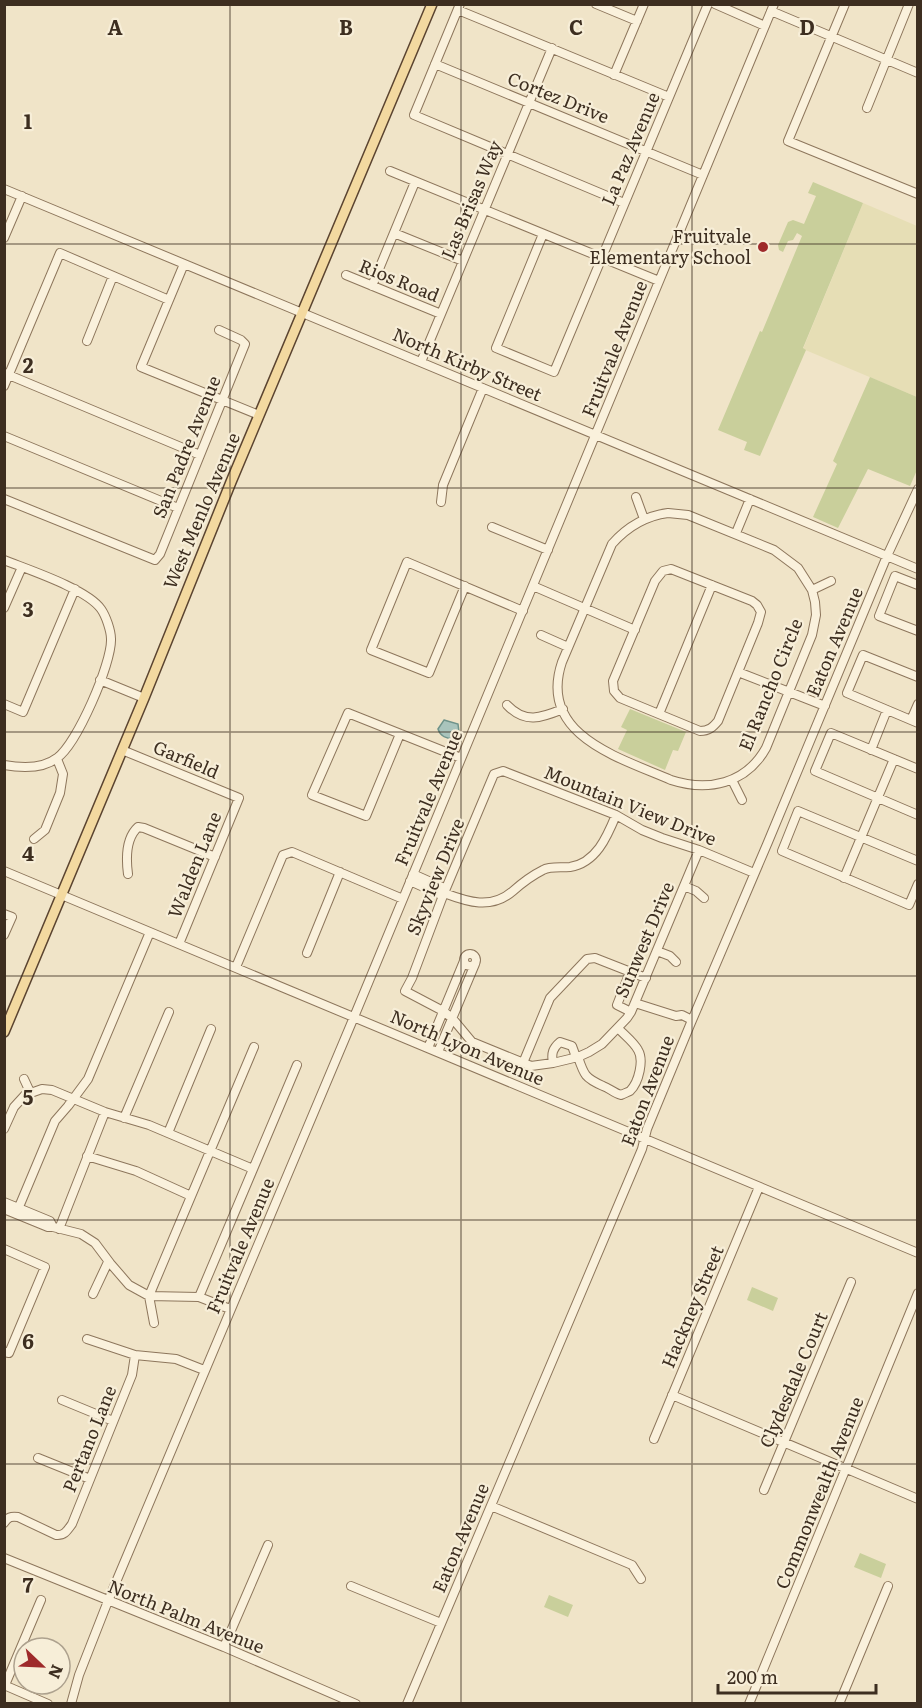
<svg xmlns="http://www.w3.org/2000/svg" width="922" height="1708" font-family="Literata,serif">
  <rect width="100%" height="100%" fill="#f0e4c8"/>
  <!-- farmland -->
  <path fill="#e6deb5" d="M863,203L917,226V397L803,349Z"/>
  <!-- green -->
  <path fill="#c9cf9b" d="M813,182L863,203L803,348L806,350L760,456L744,450L747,442L718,430L760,331L762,332L802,236L797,233L793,240L788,241L783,252L779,250L778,245L788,222L793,220L804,224L816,196L808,193Z
    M870,377L917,397V470L910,486L868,469L838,528L813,517L837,464L833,461Z
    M630,709L686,732L678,751L673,750L665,770L618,749L627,730L621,727Z
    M752,1287L778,1298L773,1311L747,1300Z
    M860,1553L886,1564L881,1578L854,1567Z
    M549,1595L573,1605L568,1617L544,1607Z"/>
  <!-- water -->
  <path fill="#a9c4bc" stroke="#6f938a" stroke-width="1.5" d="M444,720L458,724L459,732L454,739C447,739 440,736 438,729Z"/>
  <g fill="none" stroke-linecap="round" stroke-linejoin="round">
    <defs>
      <path id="minor" d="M460,4L414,115L624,203
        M596,4L637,21
        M715,4L765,26
        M845,4L788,141L918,194
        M458,10L669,97
        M771,11L918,73
        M435,64L703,175
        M614,75L644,4
        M867,108L909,4
        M390,171L659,281
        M4,189L918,569
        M394,233L463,261
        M543,234L496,348L554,372L708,4
        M4,238L22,196
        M184,264L141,367L259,415
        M346,275L441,314
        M372,286L415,182
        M87,341L113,276
        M421,362L552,48
        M4,373L200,455
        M4,386L60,253L169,300
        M4,436L178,508
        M636,497L644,519
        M4,499L155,560L160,554L245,344L241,340L219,330
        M441,502L443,485L483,388
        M668,513L688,515L774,550L798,568L812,590L815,602L816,615L812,635L766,748C746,784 708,792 671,780C621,758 537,736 562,662L612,544C627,527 645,516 668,513Z
        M492,527L548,550
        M736,533L750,499
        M4,560C29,570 87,589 101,609C106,616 111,631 111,639C112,663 77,744 57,758C43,769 21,768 4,765
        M671,569L752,601L757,605L761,612L758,623L718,721C713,727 709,731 700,731L620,698L614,691L613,681L655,581L663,571Z
        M918,585L895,576L879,616L918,631
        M465,586L429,673L371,650L407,562L523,611
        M533,586L635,630
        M812,590L831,581
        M4,608L22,567
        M541,635L568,647
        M738,672L825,706
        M918,677L863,655L847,693L918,723
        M100,680L144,698
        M4,704L23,712L75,589
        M507,705C525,724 541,718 563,709
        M659,714L712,585
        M911,720L918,704
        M400,734L366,816L312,795L348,713L461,758
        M122,750L239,798L179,944
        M871,750L887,710
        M918,769L831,733L815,771L918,815
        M732,780L742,800
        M34,839L45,830L60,793L63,774L57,759
        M699,850L631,1012L627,1018L602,1044L589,1052L578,1057L553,1063L531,1066L472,1042L452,1018L443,1011L405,991L412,978L444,893L494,774L503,771L616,815L642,830L662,838L699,850L754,873
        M918,861L798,811L782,851L909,905L918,884
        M4,871L918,1253
        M128,874C126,859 126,838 138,827L144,828L215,857
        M413,874L442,887L444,893
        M844,878L894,759
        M410,881L439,894L444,893C468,902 491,910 513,891C522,883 531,876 543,870C550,866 561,868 570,867C596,863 607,837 616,815
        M684,886L696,891L704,898
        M4,914L12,917L4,935
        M657,951L670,956L676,962
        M307,953L340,872
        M464 960a6 6 0 1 1 12 0a6 6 0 1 1-12 0Z
        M236,967L283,855L292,852L403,899
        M630,972L617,1005L631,1012
        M635,1003L676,1016L682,1015L692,1020
        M428,1048L464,961
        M438,1052L475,964
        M578,1057C584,1075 585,1078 603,1086C609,1088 614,1093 621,1095C623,1094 628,1092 630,1091C639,1082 644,1060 638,1050C633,1041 624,1035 618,1028
        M523,1063L550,998L587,959L595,958L646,978
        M553,1063C551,1053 553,1048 560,1042L572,1046L576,1057
        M24,1079L30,1092
        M124,1118L169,1012
        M4,1129L14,1107L25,1095L42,1089L52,1090L105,1112L149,1125L253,1169
        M168,1133L211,1029
        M87,1156L136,1171L191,1196
        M4,1202L50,1221L53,1227
        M4,1209L48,1227H53L81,1234L95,1243L110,1263L129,1285L149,1296L199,1297L230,1309
        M16,1214L55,1121L68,1106L88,1079L150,932
        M59,1229L105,1112
        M4,1249L45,1267L9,1353L4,1352
        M93,1294L108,1262
        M199,1297L297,1065
        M154,1323L149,1296L254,1047
        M87,1339L135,1355L176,1359L204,1370
        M672,1395L918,1499
        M62,1400L113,1421
        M654,1439L759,1187
        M38,1458L90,1479
        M764,1490L851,1282
        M491,1506L632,1565L641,1579
        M4,1523C8,1517 11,1516 18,1517L56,1535C64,1536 67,1531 72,1524L132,1375L135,1355
        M4,1558L224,1647L356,1704
        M351,1586L441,1623
        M224,1647L268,1545
        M4,1685L48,1704
        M5,1685L41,1600
        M71,1704L79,1675L108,1601L354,1017L774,4
        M407,1704L642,1149L647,1129L690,1025L768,842L887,556L918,489
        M749,1704L918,1293
        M839,1704L888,1586"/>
      <path id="major" d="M4,1032L144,698L231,482L432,4"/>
    </defs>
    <!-- minor casing -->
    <use href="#minor" stroke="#8d765c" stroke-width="10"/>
    <!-- major casing -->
    <use href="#major" stroke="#5b4430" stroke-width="12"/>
    <!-- minor -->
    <use href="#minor" stroke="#faf1dc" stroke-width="8"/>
    <!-- major -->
    <use href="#major" stroke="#f3d9a0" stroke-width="9"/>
  </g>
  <!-- grid -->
  <path fill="none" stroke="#3d2e20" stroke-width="1.5" stroke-opacity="0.55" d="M230,4V1704M461,4V1704M692,4V1704M4,244H918M4,488H918M4,732H918M4,976H918M4,1220H918M4,1464H918"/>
  <!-- markers -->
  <circle fill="#9e2a2b" stroke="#f7eed8" stroke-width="2" cx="763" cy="247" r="6"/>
  <g text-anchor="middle" stroke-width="4.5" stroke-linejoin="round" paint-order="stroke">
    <!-- street labels -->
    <g font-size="18" fill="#3d2e20" stroke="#f7eed8">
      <text transform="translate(558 98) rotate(22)" y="6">Cortez Drive</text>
      <text transform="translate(631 149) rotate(-67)" y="6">La Paz Avenue</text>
      <text transform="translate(472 200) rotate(-67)" y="6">Las Brisas Way</text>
      <text transform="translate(399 281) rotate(22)" y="6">Rios Road</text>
      <text transform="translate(615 349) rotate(-68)" y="6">Fruitvale Avenue</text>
      <text transform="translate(467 365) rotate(23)" y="6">North Kirby Street</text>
      <text transform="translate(187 447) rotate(-68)" y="6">San Padre Avenue</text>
      <text transform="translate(202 511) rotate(-67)" y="6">West Menlo Avenue</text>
      <text transform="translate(835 642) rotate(-67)" y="6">Eaton Avenue</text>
      <text transform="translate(771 685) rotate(-68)" y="6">El Rancho Circle</text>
      <text transform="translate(186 760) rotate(23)" y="6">Garfield</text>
      <text transform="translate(429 798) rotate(-67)" y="6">Fruitvale Avenue</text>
      <text transform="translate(630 806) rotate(22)" y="6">Mountain View Drive</text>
      <text transform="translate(195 865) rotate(-68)" y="6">Walden Lane</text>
      <text transform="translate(436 877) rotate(-68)" y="6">Skyview Drive</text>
      <text transform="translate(645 940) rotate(-67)" y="6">Sunwest Drive</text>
      <text transform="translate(467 1048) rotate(23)" y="6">North Lyon Avenue</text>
      <text transform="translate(648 1091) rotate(-69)" y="6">Eaton Avenue</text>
      <text transform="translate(241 1246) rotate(-67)" y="6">Fruitvale Avenue</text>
      <text transform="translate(693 1307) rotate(-67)" y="6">Hackney Street</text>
      <text transform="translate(794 1380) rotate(-67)" y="6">Clydesdale Court</text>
      <text transform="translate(90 1439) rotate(-68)" y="6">Pertano Lane</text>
      <text transform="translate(820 1493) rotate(-68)" y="6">Commonwealth Avenue</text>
      <text transform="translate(461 1538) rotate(-67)" y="6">Eaton Avenue</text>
      <text transform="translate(186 1617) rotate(22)" y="6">North Palm Avenue</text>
    </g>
    <!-- poi labels -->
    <g font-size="18" fill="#3d2e20" stroke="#f7eed8" text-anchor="end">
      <text x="751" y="243">Fruitvale<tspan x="751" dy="21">Elementary School</tspan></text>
    </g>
  </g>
  <g font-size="20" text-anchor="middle" font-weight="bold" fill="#3d2e20" stroke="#f7eed8" stroke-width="4.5" stroke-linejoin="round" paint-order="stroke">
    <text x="115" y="35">A</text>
    <text x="346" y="35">B</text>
    <text x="576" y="35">C</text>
    <text x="807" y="35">D</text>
    <text x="28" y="129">1</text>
    <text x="28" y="373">2</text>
    <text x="28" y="617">3</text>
    <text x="28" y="861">4</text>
    <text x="28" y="1105">5</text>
    <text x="28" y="1349">6</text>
    <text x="28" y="1593">7</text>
  </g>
  <!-- border -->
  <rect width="922" height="1708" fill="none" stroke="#3d2e20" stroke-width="12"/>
  <!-- north arrow -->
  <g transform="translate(42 1666) rotate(113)"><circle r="28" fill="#f7eed8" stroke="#ada18e" stroke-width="1.5"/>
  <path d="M0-4.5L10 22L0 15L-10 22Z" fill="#9e2a2b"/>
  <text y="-9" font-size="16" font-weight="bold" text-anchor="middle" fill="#3d2e20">N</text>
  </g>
  <!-- scale -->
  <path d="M718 1684v9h158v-9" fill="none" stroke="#3d2e20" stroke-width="3"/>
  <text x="727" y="1684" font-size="18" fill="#3d2e20" stroke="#f7eed8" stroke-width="4.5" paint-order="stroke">200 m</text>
</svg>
